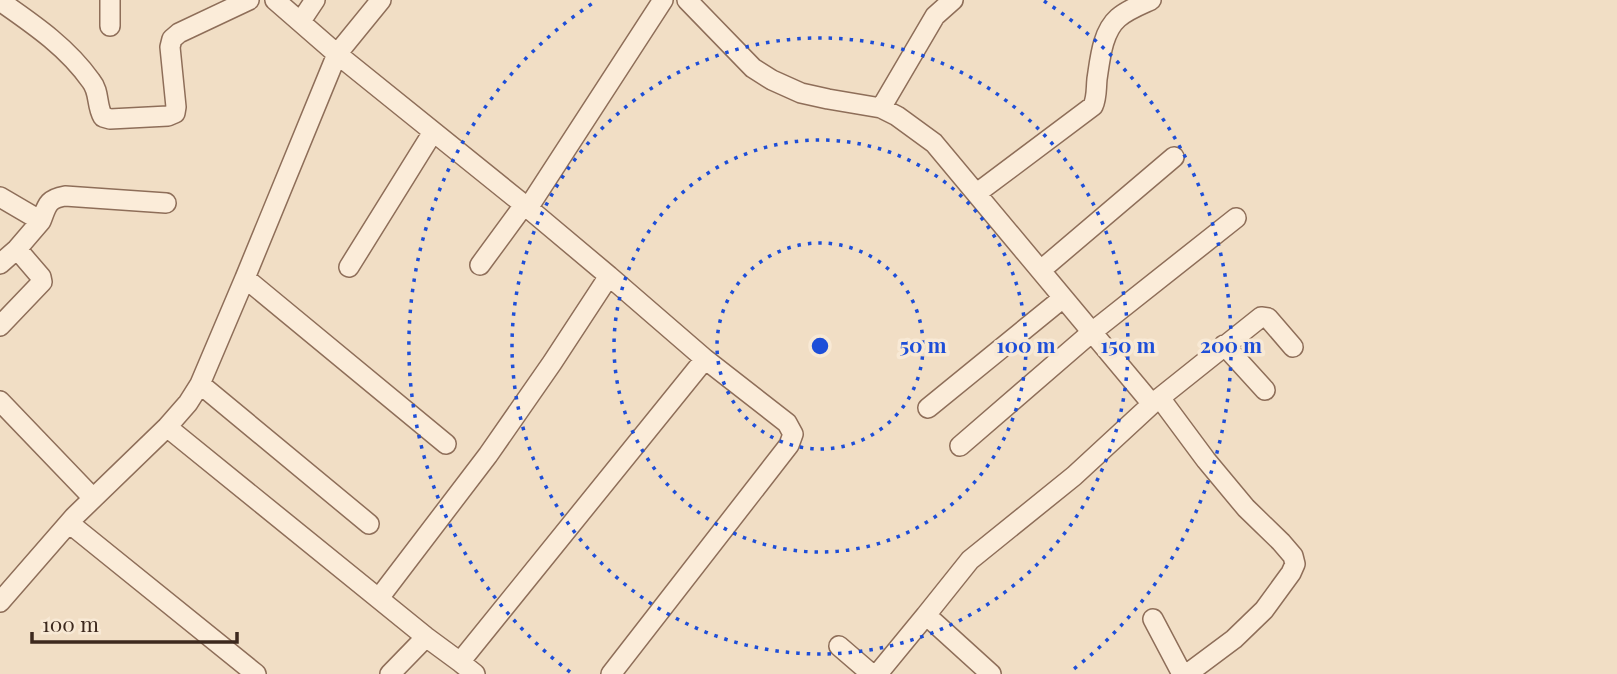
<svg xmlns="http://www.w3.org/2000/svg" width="1617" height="674" font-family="'Playfair Display',serif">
  <rect width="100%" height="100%" fill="#f1dec5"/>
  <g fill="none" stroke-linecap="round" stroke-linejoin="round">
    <defs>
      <path id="minor" d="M110,0V26
        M275,0L337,54L528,208L609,276L552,363L488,455L379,598
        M381,0L337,54L245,278L446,444
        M687,0L753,68L772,80L801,93L828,99L881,108L897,116L934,143L1152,404L1074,476L970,560L926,615L991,674
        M0,1C33,24 67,47 91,81C100,92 96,105 103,117L110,119L168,116L175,113L176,107L170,47L172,39L179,33L249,0
        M301,21L315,0
        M881,108L935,16L953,0
        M977,193L1093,106C1097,97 1096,89 1097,79C1100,60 1102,32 1118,18C1127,10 1140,5 1151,0
        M0,197L41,221L17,249L0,264
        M528,208L663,0
        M41,221C47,206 47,199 65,196L166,203
        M480,265L524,205
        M349,267L433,132
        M1041,270L1174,157
        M609,276L705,359L787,423L793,434L789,445L611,674
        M0,326L42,282L41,277L17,249
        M1224,345L1265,390
        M200,384L369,524
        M1160,398L1206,460L1246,508L1281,542L1293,556L1295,564L1291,573L1264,610L1234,639L1187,674
        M0,401L93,498
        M1152,404L1261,317L1268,318L1293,347
        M928,408L1063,298
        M167,427L426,637L460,662L705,359
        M960,446L1092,332L1236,218
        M69,523L256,674
        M0,602L74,517L167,427L188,403L200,384L245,278
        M1153,619L1182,674
        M839,646L868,671L874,673L880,671L926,615
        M460,662L475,674
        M390,674L426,637"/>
    </defs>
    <!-- minor casing -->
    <use href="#minor" stroke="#8e6e59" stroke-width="22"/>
    <!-- minor -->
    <use href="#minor" stroke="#fbecd9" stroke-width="19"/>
  </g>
  <!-- distance rings -->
  <g fill="none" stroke="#1d4ed8" stroke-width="3.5" stroke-dasharray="3.5 7">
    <circle cx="820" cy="346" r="103"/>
    <circle cx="820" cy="346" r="206"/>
    <circle cx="820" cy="346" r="308"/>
    <path d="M570 672A411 411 0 0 1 596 1M1044 1A411 411 0 0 1 1070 672"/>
  </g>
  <circle cx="820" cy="346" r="10" fill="#1d4ed8" stroke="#f8e9d5" stroke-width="3.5"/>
  <g font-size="21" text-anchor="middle" font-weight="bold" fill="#1d4ed8" stroke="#f8e9d5" stroke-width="7" stroke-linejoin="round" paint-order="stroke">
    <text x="923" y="353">50 m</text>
    <text x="1026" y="353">100 m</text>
    <text x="1128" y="353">150 m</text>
    <text x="1231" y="353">200 m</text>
  </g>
  <!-- scale -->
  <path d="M32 632v10h205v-10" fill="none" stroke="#3d291e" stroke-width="3.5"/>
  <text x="42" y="632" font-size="21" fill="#3d291e" stroke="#f8e9d5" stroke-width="5" paint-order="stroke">100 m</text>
</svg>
